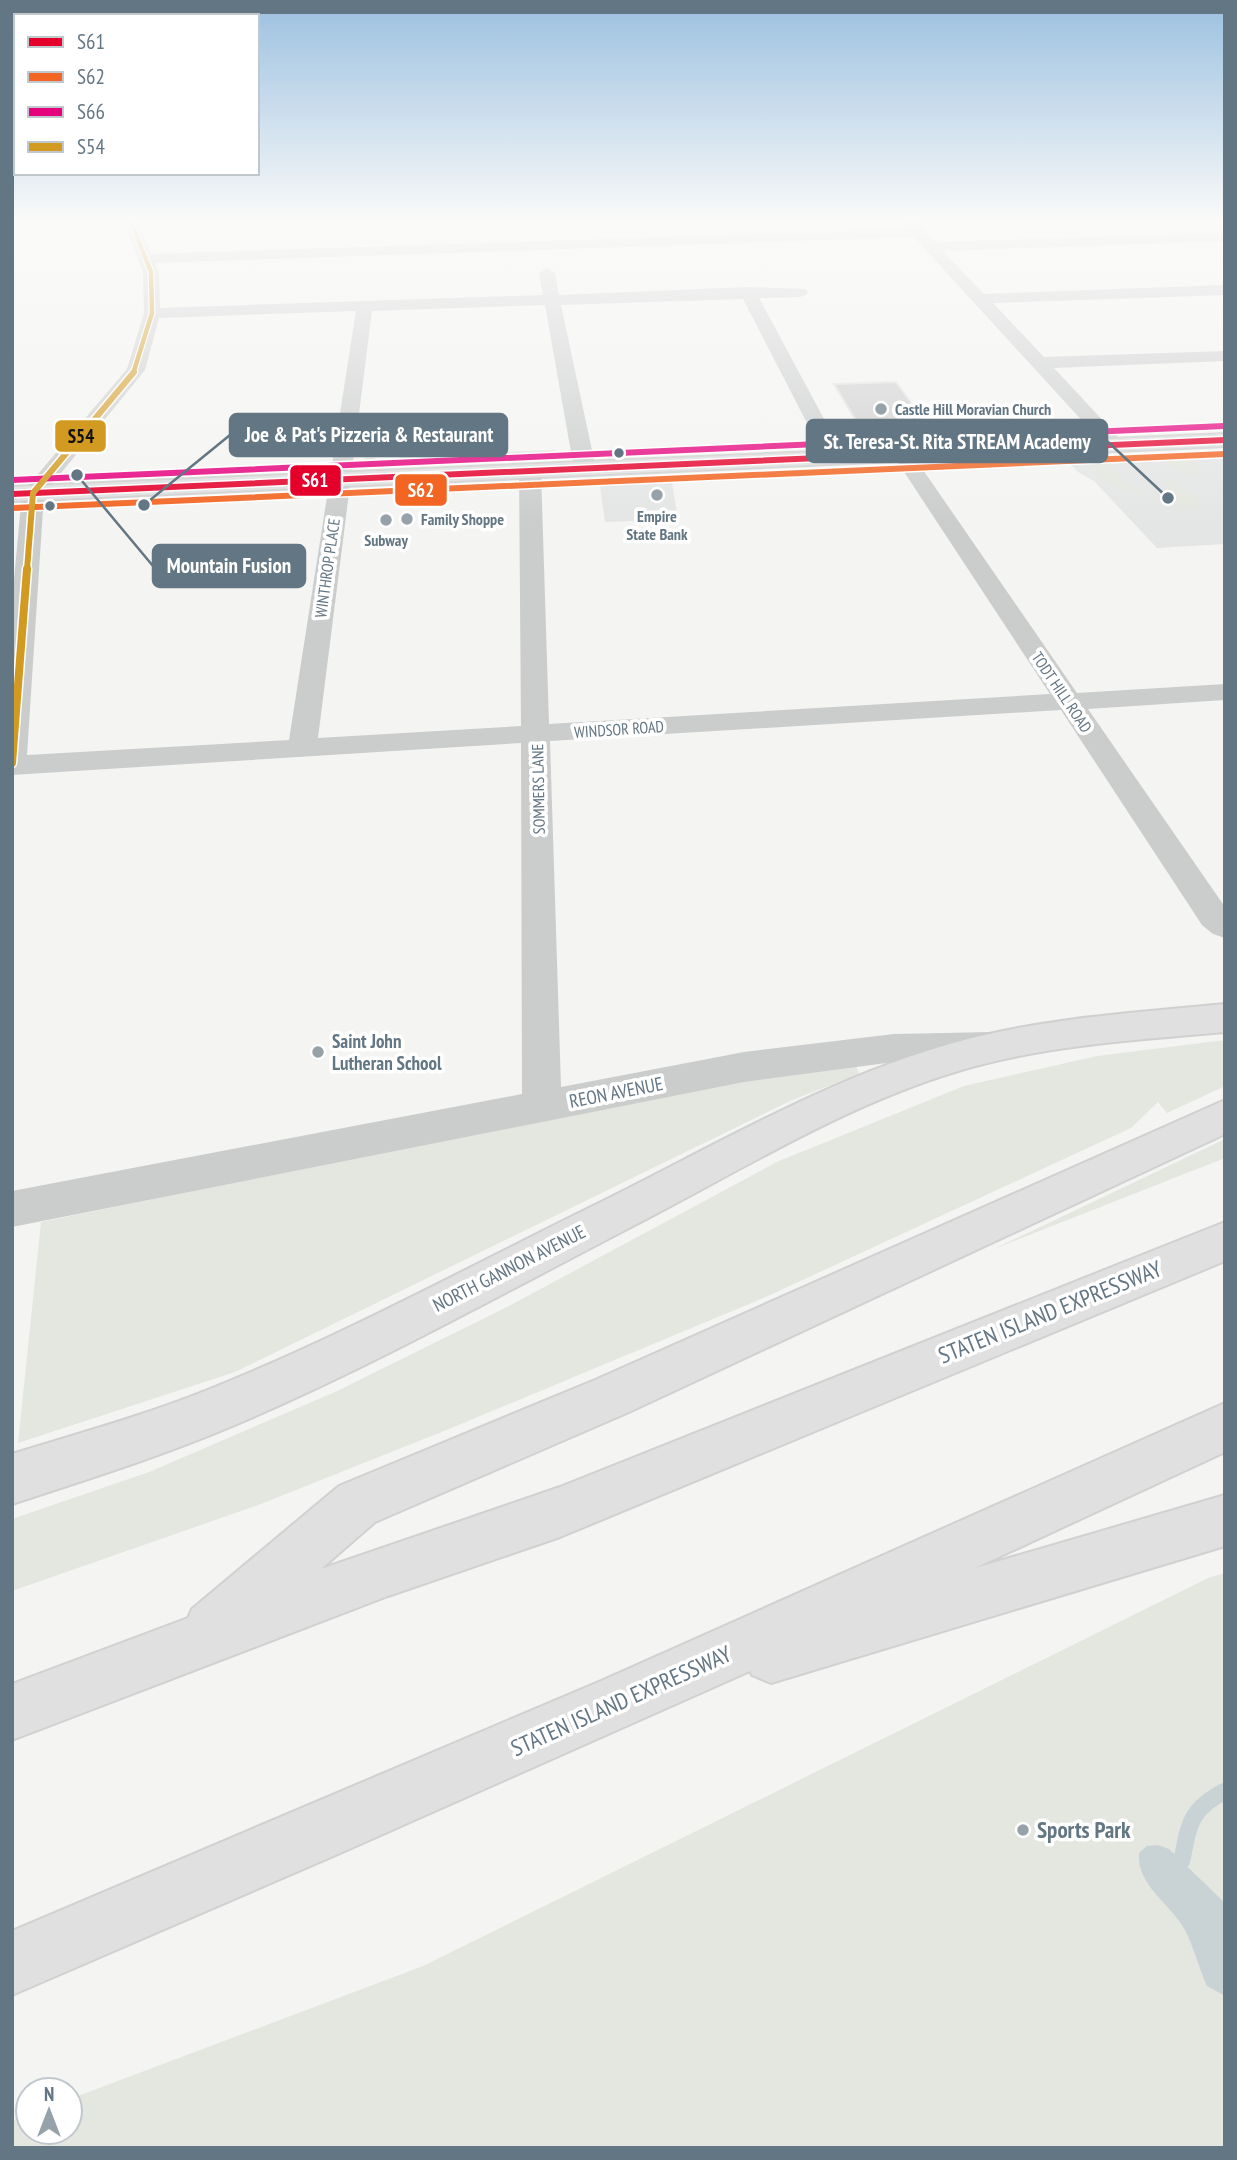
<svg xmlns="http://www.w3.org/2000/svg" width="1237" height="2160" font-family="'PT Sans Narrow',sans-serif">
  <rect width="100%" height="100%" fill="#f4f4f2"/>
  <!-- built -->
  <path fill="#e4e6e5" d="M1225,452V544L1157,548L1094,481L1078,472L1066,460Z
    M671,477L678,519L605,522L599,479Z"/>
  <!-- green -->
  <path fill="#e4e7e0" d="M366,444H376L375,460L399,459L400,454L437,452V463L364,466Z
    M466,446H482L483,461L445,463V453H463Z
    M555,450L556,458L502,460L501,452Z
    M1182,454L1203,473L1185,474L1181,470H1173L1160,455Z
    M1134,456L1136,461L1112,464L1111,467L1126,482L1146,493C1117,494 1103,479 1084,459Z
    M1162,479H1174L1202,504L1198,505L1202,509L1184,511L1166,492L1153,493L1150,490L1170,489Z
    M1225,1040V1086L1167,1113L1158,1102L1131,1128L768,1296L449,1429L261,1504L12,1591V1519L149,1472L335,1392L505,1308L779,1161L964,1086L1097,1056Z
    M856,1066L859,1074L790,1101L235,1372L18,1443L41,1222L771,1073Z
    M1225,1139V1158L994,1249Z
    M1225,1573V2148H12V2121L28,2115V2132H70V2099L423,1966L1208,1578Z"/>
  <!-- water -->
  <path fill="#c9d3d5" d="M1158,1845L1169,1849L1225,1903V1996L1207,1986C1199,1968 1194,1948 1185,1930C1171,1904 1136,1885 1139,1853L1147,1846Z"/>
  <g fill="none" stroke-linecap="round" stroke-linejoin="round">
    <!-- stream -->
    <path stroke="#c9d3d5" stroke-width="17" d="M1182,1860C1189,1824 1190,1809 1225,1791"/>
  </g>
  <!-- building -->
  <path fill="#cdcfce" stroke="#e3e3e2" stroke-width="2" d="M896,382L928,426L861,429L834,384Z"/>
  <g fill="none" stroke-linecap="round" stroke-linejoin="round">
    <defs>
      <path id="major" d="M1225,434V446L12,501V487Z
        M1225,1004V1032C1136,1040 1044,1045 958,1071C842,1106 738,1172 631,1227C498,1296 367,1369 230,1427C159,1457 85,1480 12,1504V1454C77,1434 142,1416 205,1391C341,1337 470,1266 601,1202C716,1145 829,1078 953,1043C1041,1018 1134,1013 1225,1004Z"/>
      <path id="highway" d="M1225,1100V1134L629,1412L375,1522L321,1569L560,1487L1225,1222V1261L560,1537L388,1596L12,1740V1684L188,1618L192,1609L339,1486L595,1380Z
        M1225,1403V1452L975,1568L1225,1495V1546L771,1683L752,1675L750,1671L338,1854L12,1995V1931L601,1681Z"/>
    </defs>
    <!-- major casing -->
    <use href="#major" stroke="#d0d0d0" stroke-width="4"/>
    <!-- highway casing -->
    <use href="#highway" stroke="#d0d1d1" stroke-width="4"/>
    <!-- minor -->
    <path fill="#cbcdcd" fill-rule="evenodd" d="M124,222H138L151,254L907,229L901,222H916L935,242L1225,233V241L943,251L984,294L1225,285V295L993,303L1044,357L1225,351V361L1054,368L1122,441L1125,445L1122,449H1108L914,237L155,263L159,272L160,308L543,295L539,273L547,268L555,273L559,295L748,287L806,289L808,292L806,295L800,297L759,298L845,458L842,462H828L825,458L743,299L561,305L596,469L592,473H578L574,469L545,305L372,311L318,738L521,726L519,471L523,467H537L541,471L549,724L1050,694L893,455L896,451H910L1077,693L1225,684V700L1088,709L1225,907V938L1213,934L1202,925L1061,710L550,741L561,1087L744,1052L894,1034L991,1032L1004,1036L1010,1046L1004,1056L991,1060L894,1062L744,1082L12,1227V1191L522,1094L521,743L12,775V601L22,493L127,369L144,313L143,272ZM356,311L289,740L27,755L44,494L145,370L159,318Z"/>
    <!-- major -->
    <use href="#major" fill="#e0e0e0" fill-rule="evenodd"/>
    <!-- highway -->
    <use href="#highway" fill="#e0e0e0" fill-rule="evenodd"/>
    <defs>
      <path id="bus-1" d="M12,494L1225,440"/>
      <path id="bus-2" d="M13,508L1225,454"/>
      <path id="bus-3" d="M12,480L1224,426"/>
      <path id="bus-4-far2" d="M131,222L151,272L152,313L133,374"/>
      <path id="bus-4-far1" d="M27,570L33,493L134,372"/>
      <path id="bus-4" d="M12,763L27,569"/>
    </defs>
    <!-- bus-1 casing -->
    <use href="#bus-1" stroke="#fff" stroke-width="9"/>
    <!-- bus-2 casing -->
    <use href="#bus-2" stroke="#fff" stroke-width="9"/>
    <!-- bus-3 casing -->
    <use href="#bus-3" stroke="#fff" stroke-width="9"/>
    <!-- bus-4-far2 casing -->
    <use href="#bus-4-far2" stroke="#fff" stroke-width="7"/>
    <!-- bus-4-far1 casing -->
    <use href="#bus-4-far1" stroke="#fff" stroke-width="9"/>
    <!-- bus-4 casing -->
    <use href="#bus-4" stroke="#fff" stroke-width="11"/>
    <!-- bus-1 -->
    <use href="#bus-1" stroke="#e4002b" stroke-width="6"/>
    <!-- bus-2 -->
    <use href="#bus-2" stroke="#f26522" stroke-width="6"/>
    <!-- bus-3 -->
    <use href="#bus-3" stroke="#e5007d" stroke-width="6"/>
    <!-- bus-4-far2 -->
    <use href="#bus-4-far2" stroke="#d29a21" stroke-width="4.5"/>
    <!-- bus-4-far1 -->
    <use href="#bus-4-far1" stroke="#d29a21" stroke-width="6"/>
    <!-- bus-4 -->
    <use href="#bus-4" stroke="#d29a21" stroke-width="8"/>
  </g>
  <!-- sky -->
  <linearGradient id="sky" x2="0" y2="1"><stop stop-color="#9bc0e0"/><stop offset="0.42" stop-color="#fafaf9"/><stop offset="1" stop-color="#fafaf9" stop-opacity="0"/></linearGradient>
  <rect width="1237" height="525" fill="url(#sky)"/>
  <!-- markers -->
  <g fill="#96a2aa" stroke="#fff" stroke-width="2.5">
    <circle cx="881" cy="409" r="7"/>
    <circle cx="657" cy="495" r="7"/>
    <circle cx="407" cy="519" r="7"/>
    <circle cx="386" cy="520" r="7"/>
    <circle cx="318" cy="1052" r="7"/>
    <circle cx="1023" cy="1830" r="7"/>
  </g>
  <g fill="#637683" stroke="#fff" stroke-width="2.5">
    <circle cx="619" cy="453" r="6"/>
    <circle cx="50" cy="506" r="6"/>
  </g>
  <g text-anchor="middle" stroke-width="7" stroke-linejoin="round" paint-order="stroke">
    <!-- far-poi labels -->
    <g font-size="16" font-weight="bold" fill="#637683" stroke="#fff" text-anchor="start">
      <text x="895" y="415">Castle Hill Moravian Church</text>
      <text x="657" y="522" text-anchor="middle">Empire<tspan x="657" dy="18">State Bank</tspan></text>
      <text x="421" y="525">Family Shoppe</text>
      <text x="386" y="546" text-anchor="middle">Subway</text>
    </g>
    <!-- far-street labels -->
    <g font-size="16" fill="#637683" stroke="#fff">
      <text transform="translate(327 568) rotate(-82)" y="6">WINTHROP PLACE</text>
      <text transform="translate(1062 692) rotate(56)" y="6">TODT HILL ROAD</text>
      <text transform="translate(619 729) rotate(-4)" y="6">WINDSOR ROAD</text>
      <text transform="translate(538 789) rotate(-91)" y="6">SOMMERS LANE</text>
    </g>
    <!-- poi labels -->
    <g font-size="19" font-weight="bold" fill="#637683" stroke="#fff" text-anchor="start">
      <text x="332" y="1048">Saint John<tspan x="332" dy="22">Lutheran School</tspan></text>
    </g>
    <!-- street labels -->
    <g font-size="19" fill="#637683" stroke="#fff">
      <text transform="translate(616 1092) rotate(-11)" y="7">REON AVENUE</text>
      <text transform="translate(509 1268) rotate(-27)" y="7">NORTH GANNON AVENUE</text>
    </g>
    <!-- near-street labels -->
    <g font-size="23" fill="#637683" stroke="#fff">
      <text transform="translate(1050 1312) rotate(-22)" y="8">STATEN ISLAND EXPRESSWAY</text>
      <text transform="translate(621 1701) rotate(-24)" y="8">STATEN ISLAND EXPRESSWAY</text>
    </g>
    <!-- near-poi labels -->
    <g font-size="23" font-weight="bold" fill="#637683" stroke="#fff" text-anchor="start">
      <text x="1037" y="1838">Sports Park</text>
    </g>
  </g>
  <!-- callouts -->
  <path fill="none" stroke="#637683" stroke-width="2.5" d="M144 505L230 435M1168 498L1107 441M77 475L153 566"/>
  <g fill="#637683" stroke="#fff" stroke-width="2.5">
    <circle cx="144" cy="505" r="7"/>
    <circle cx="1168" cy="498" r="7"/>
    <circle cx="77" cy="475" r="7"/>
  </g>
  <g fill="#637683" stroke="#637683" stroke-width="2.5">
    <rect x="230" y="414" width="277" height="42" rx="7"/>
    <rect x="807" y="420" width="300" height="42" rx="7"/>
    <rect x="153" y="545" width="152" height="42" rx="7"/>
  </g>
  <g font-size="21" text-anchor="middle" font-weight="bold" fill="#fff">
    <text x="369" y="442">Joe &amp; Pat's Pizzeria &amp; Restaurant</text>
    <text x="957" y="449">St. Teresa-St. Rita STREAM Academy</text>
    <text x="229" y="573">Mountain Fusion</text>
  </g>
  <g stroke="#fff" stroke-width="2.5">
    <rect x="54" y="419" width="53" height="34" rx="7" fill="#d29a21"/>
    <rect x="289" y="464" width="53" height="33" rx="7" fill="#e4002b"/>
    <rect x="394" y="473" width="54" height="34" rx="7" fill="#f26522"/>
  </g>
  <g font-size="19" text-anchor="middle" font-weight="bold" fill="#fff">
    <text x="315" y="487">S61</text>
    <text x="421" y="497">S62</text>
  </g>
  <g font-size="19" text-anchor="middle" font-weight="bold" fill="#111">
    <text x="81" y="443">S54</text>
  </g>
  <!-- border -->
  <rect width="1237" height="2160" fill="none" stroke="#637683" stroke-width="28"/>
  <!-- legend -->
  <rect x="14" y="14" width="245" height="161" fill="#ffffff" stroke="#c1c8cd" stroke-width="2"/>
  <rect x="28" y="37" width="35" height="10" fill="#e4002b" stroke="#c1c8cd" stroke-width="2"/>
  <text x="77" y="49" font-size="21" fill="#637683">S61</text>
  <rect x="28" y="72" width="35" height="10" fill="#f26522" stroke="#c1c8cd" stroke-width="2"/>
  <text x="77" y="84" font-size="21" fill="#637683">S62</text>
  <rect x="28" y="107" width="35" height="10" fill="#e5007d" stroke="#c1c8cd" stroke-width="2"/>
  <text x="77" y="119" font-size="21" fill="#637683">S66</text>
  <rect x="28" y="142" width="35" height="10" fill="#d29a21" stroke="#c1c8cd" stroke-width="2"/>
  <text x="77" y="154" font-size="21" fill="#637683">S54</text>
  <!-- north arrow -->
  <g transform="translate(49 2111)"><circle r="33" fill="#ffffff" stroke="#c1c8cd" stroke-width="2"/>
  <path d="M0-5L12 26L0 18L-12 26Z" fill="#96a2aa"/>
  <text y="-10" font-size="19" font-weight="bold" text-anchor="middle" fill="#637683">N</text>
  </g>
</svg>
